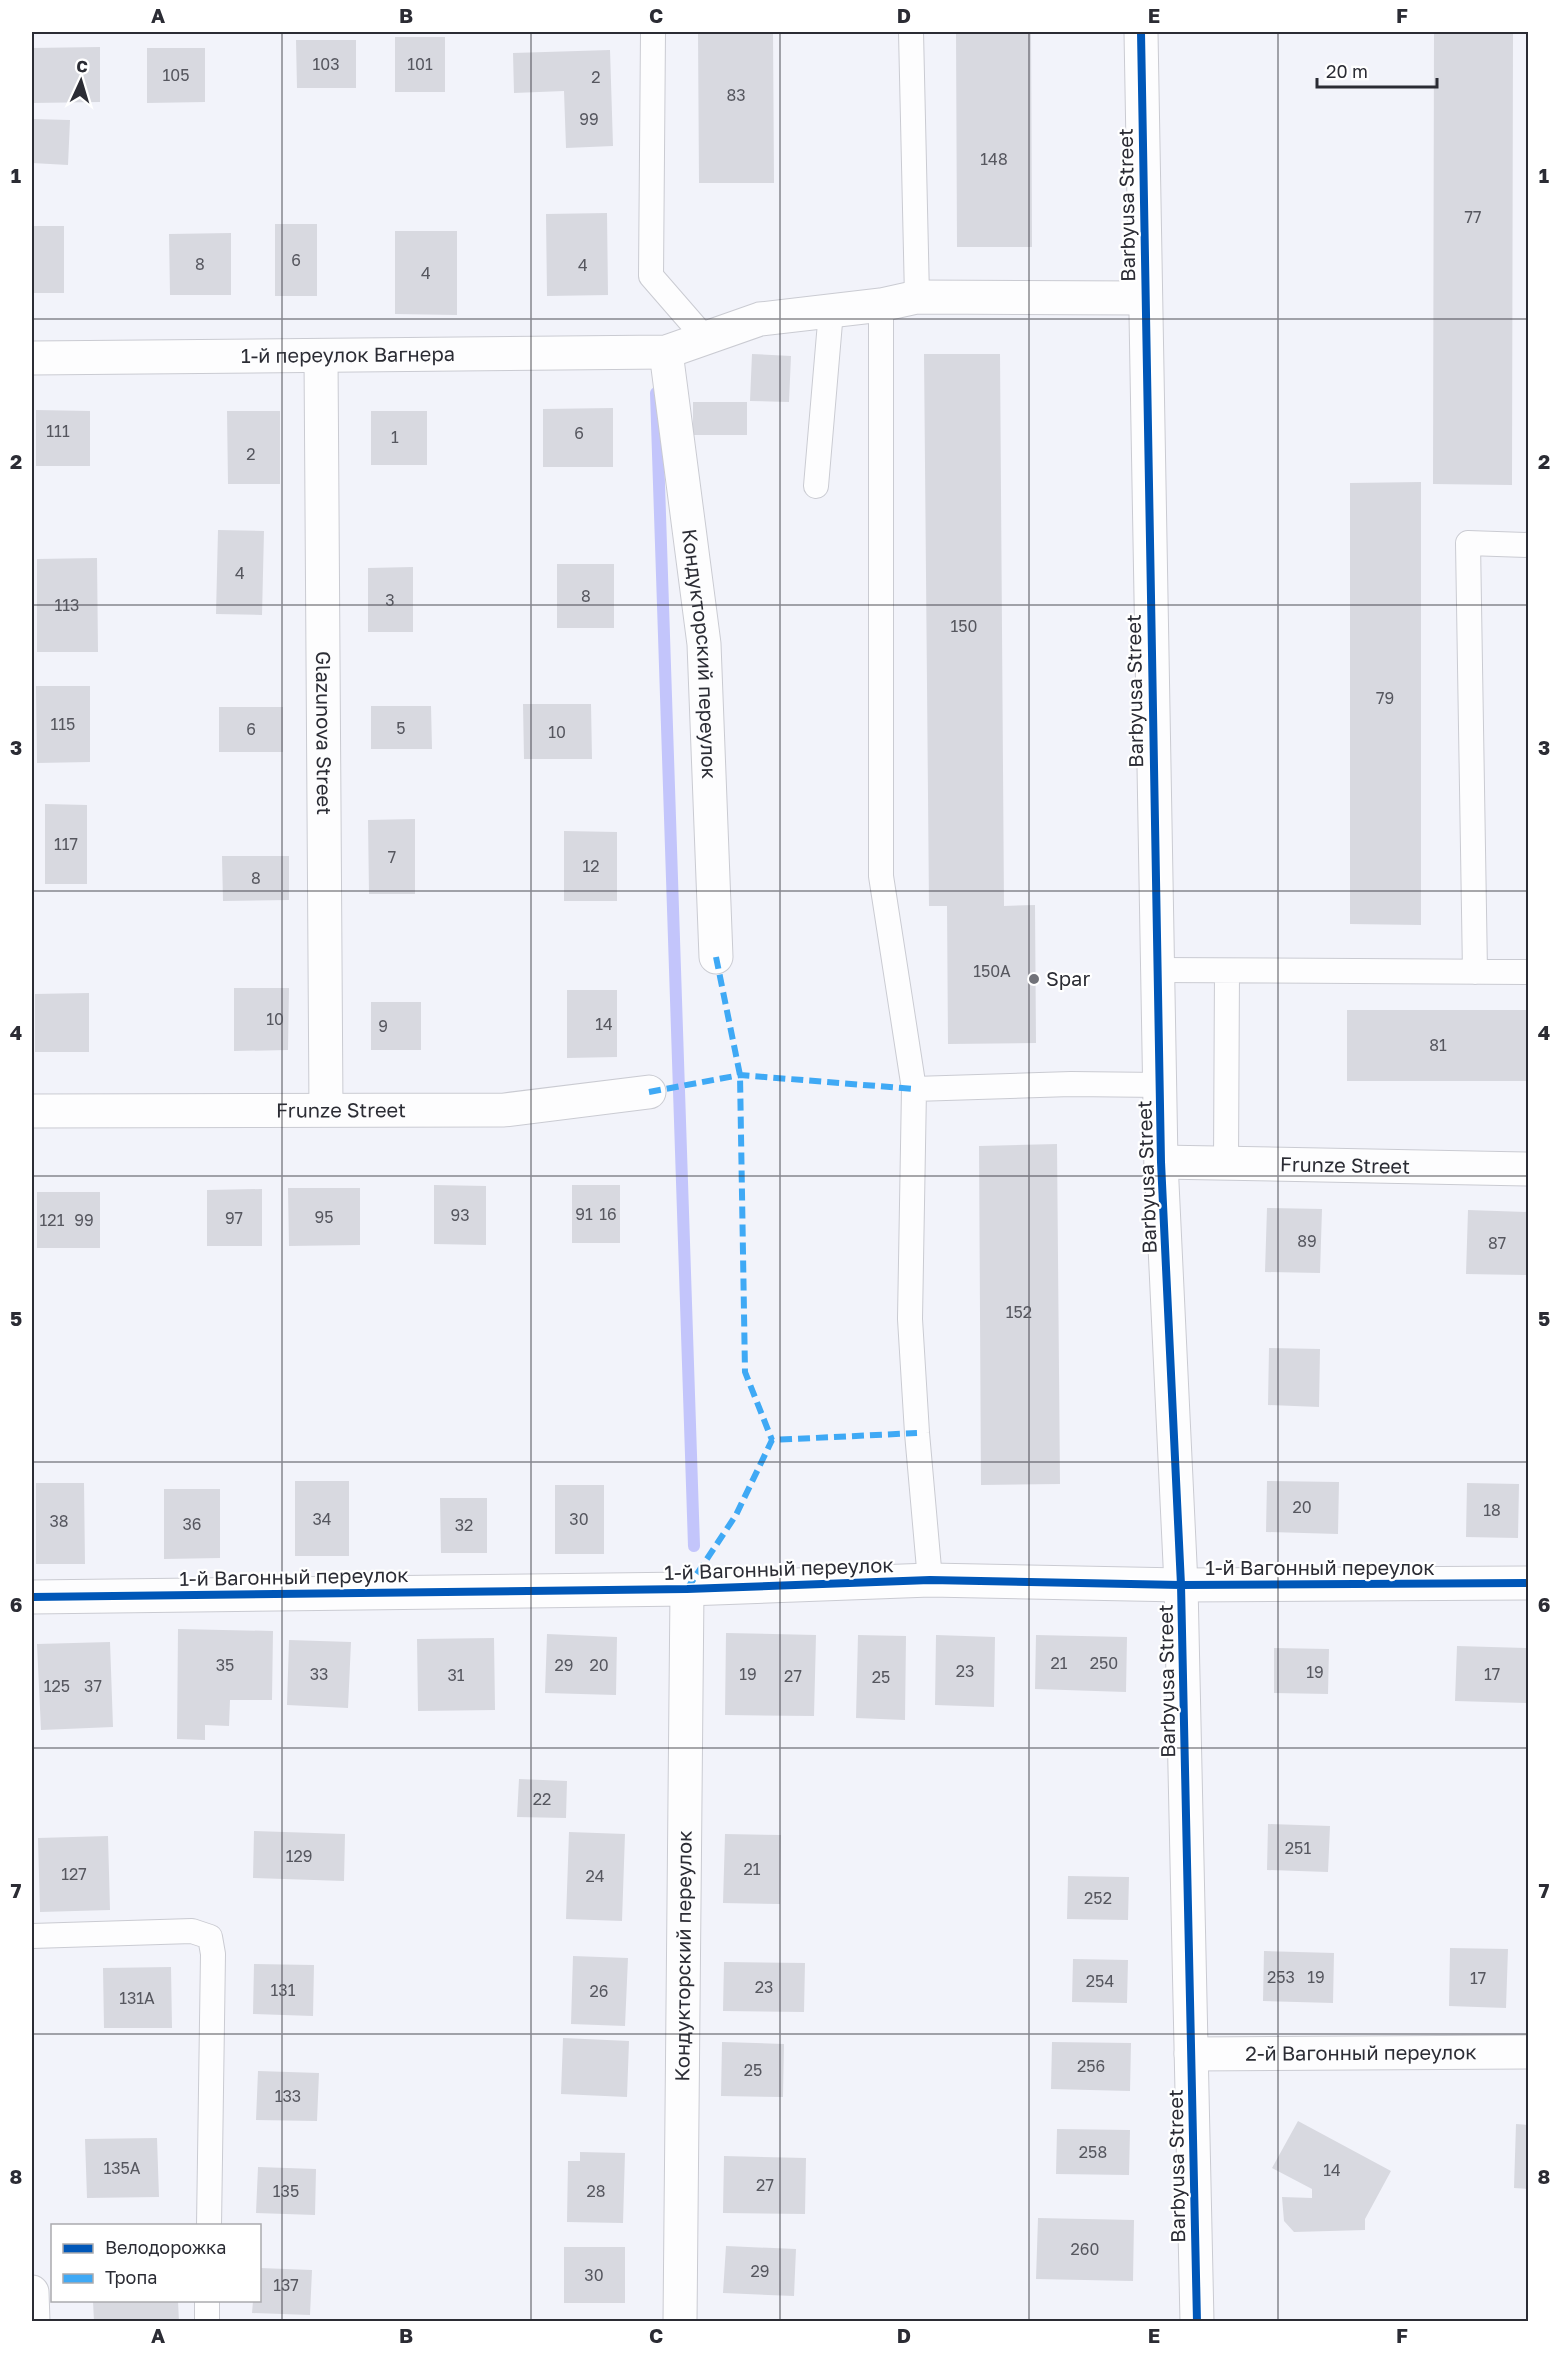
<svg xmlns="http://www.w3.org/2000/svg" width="1560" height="2353" font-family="'Golos Text',sans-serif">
  <rect width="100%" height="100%" fill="#f2f3fa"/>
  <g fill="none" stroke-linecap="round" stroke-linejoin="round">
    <!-- stream -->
    <path stroke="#c3c5fb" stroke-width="12" d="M656,393L694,1546"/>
  </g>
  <!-- building -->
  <path fill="#d8d9e0" d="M698,32H773L774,183H699Z
    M956,32H1031L1032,247H957Z
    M1434,32H1513L1512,485L1433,484Z
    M395,37H445V92H395Z
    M296,40H356V88H297Z
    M100,47V102L32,103V48Z
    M147,48H205V102L147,103Z
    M610,50L613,146L566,148L564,91L514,93L513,53Z
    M32,119L70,120L68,165L32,163Z
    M607,213L608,295L547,296L546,214Z
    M275,224H317V296H275Z
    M32,226H64V293H32Z
    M395,231H457V315L395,314Z
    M231,233V295H170L169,234Z
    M752,354L791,356L789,402L750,401Z
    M924,354H1000L1004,906L1035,905L1036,1043L948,1044L947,906H929Z
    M693,402H747V435H693Z
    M613,408V467H543V409Z
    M36,410L90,411V466H36Z
    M227,411H280V484H228Z
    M371,411H427V465H371Z
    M1421,482V925L1350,924V483Z
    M218,530L264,531L262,615L216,614Z
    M97,558L98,652H37V559Z
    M557,564H614V628H557Z
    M413,567V632H368V568Z
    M36,686H90V762L37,763Z
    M523,704H591L592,759H524Z
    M371,706H431L432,749H371Z
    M219,707H283V752H219Z
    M45,804L87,805V884H45Z
    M415,819V894H369L368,820Z
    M564,831L617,832V901H564Z
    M222,856H289V900L223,901Z
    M234,988H289L288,1050L234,1051Z
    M567,990H617V1057L567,1058Z
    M89,993V1052H35V994Z
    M371,1002H421V1050H371Z
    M1347,1010H1528V1081H1347Z
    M1057,1144L1060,1484L981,1485L979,1146Z
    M434,1185L486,1186V1245L434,1244Z
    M572,1185H620V1243H572Z
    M288,1188H360V1245L289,1246Z
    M262,1189V1246H207V1190Z
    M37,1192H100V1248H37Z
    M1267,1208L1322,1209L1320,1273L1265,1272Z
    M1468,1210L1528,1212L1526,1275L1466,1274Z
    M1269,1348L1320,1349L1319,1407L1268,1405Z
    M295,1481H349V1556H295Z
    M1267,1481L1339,1482L1338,1534L1266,1532Z
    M36,1483H84L85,1564H36Z
    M1467,1483L1519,1484L1518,1538L1466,1537Z
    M555,1485H604V1554H555Z
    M164,1489H220V1558L164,1559Z
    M440,1498H487V1553H441Z
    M178,1629L273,1631L272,1700H230L229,1726L205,1725V1740L177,1739Z
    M726,1633L816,1635L814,1716L725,1715Z
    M547,1634L617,1637L616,1695L545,1693Z
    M858,1635L906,1636L905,1720L856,1718Z
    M936,1635L995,1637L994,1707L935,1705Z
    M1036,1635L1127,1637L1126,1692L1035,1689Z
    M494,1638L495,1710L418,1711L417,1639Z
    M289,1640L351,1642L348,1708L287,1705Z
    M110,1642L113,1727L41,1730L37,1644Z
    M1457,1646L1528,1648V1703L1455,1701Z
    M1274,1648L1329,1649L1328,1694L1274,1693Z
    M519,1779L567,1781L566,1818L517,1817Z
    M1268,1824L1330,1826L1328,1872L1267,1870Z
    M254,1831L345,1834L344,1881L253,1878Z
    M569,1832L625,1834L622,1921L566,1919Z
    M725,1834L781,1835L780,1904L723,1903Z
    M108,1836L110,1910L40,1912L38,1838Z
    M1068,1876L1129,1877L1128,1920L1067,1919Z
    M1450,1948L1508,1949L1506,2008L1449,2006Z
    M1264,1951L1334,1953L1333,2003L1263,2001Z
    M573,1956L628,1958L625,2026L571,2024Z
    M1073,1959L1128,1960L1127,2003L1072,2002Z
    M724,1962L805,1963L804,2012L723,2011Z
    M254,1964L314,1965L313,2016L253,2014Z
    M171,1967L172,2028H104L103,1968Z
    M563,2038L629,2041L627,2097L561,2094Z
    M722,2042L784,2044L783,2097L721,2096Z
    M1052,2042L1131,2043L1130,2091L1051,2089Z
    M258,2071L319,2073L317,2121L256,2120Z
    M1298,2121L1391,2171L1365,2219V2230L1294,2232L1284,2221L1282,2197L1312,2198V2189L1272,2168Z
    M1516,2124L1528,2125V2189L1514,2188Z
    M1057,2129L1130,2130L1129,2175L1056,2174Z
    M157,2138L159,2197L87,2198L85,2139Z
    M580,2152L625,2153L623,2223L567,2222L568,2161H580Z
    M724,2156L806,2158L805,2214L723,2213Z
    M258,2167L316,2169L315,2215L256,2213Z
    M1038,2218L1134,2220L1133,2281L1036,2279Z
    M726,2246L796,2249L794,2296L723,2293Z
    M564,2247H625V2303H564Z
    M260,2268L312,2270L310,2315L252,2313L253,2301H260Z
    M93,2301H178L179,2322H94Z"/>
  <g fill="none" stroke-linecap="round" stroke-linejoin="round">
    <defs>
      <path id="service" d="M653,32L651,276L704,337
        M911,32L917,297
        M881,305V876L914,1089L910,1319L917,1433L930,1580
        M816,486L831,311
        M1157,970L1528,972
        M1475,972L1468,543L1528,545
        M914,1089L1071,1084L1160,1085
        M1226,1163L1227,971
        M32,1936L192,1931L210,1937L213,1954L209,2226
        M207,2322V2300"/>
      <g id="minor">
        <path id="s1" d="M666,352L704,644L716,957"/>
        <path id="s2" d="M321,357L326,1109"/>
        <path id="s3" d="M32,358L666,352L760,319L881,305L917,297L1145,298"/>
        <path id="s4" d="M32,1111L504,1110L649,1092"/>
        <path id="s5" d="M1161,1162L1528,1169"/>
        <path d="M32,1597L687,1589L930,1580L1181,1585L1528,1583"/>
        <path id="s6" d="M1191,2054L1528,2052"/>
        <path d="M32,2292L33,2322"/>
        <path id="s7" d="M680,2322L687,1589"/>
      </g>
      <path id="tertiary" d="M1141,32L1161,1162L1181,1585L1197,2322"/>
    </defs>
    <!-- service casing -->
    <use href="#service" stroke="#cacbd2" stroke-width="26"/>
    <!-- minor casing -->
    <use href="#minor" stroke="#cacbd2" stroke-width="35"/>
    <!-- tertiary casing -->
    <use href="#tertiary" stroke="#cacbd2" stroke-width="35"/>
    <!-- service -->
    <use href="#service" stroke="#fdfdfe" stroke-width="24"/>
    <!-- minor -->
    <use href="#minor" stroke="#fdfdfe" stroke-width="33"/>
    <!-- tertiary -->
    <use href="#tertiary" stroke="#fdfdfe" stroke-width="33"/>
    <!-- quiet -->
    <path stroke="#3fa9f5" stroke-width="6" stroke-dasharray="12 6" stroke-linecap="butt" d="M716,957L740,1075L745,1372L772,1440
      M649,1092L740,1075L914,1089
      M687,1589L736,1515L772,1440L917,1433"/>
    <defs>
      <path id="cycleway" d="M1141,32L1161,1162L1181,1585L1197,2322
        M32,1597L687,1589L930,1580L1181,1585L1528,1583"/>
    </defs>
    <!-- cycleway casing -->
    <use href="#cycleway" stroke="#fff" stroke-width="11"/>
    <!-- cycleway -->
    <use href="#cycleway" stroke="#0057b8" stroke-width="8"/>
  </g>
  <!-- grid -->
  <path fill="none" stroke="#2b2c34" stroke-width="1.5" stroke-opacity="0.55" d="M282,32V2322M531,32V2322M780,32V2322M1029,32V2322M1278,32V2322M32,319H1528M32,605H1528M32,891H1528M32,1176H1528M32,1462H1528M32,1748H1528M32,2034H1528"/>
  <!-- markers -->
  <circle fill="#717279" stroke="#fff" stroke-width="2" cx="1034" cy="979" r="6"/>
  <g text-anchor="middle" stroke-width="4.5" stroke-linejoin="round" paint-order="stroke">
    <!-- number labels -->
    <g font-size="16" fill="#56575f">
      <text x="326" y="70">103</text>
      <text x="420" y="70">101</text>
      <text x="176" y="81">105</text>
      <text x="596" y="83">2</text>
      <text x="736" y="101">83</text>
      <text x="589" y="125">99</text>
      <text x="994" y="165">148</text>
      <text x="1473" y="223">77</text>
      <text x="296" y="266">6</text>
      <text x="200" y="270">8</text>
      <text x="583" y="271">4</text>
      <text x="426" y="279">4</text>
      <text x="58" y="437">111</text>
      <text x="579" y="439">6</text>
      <text x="395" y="443">1</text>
      <text x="251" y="460">2</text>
      <text x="240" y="579">4</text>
      <text x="586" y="602">8</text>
      <text x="390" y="606">3</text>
      <text x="67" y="611">113</text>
      <text x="964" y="632">150</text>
      <text x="1385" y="704">79</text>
      <text x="63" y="730">115</text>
      <text x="401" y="734">5</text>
      <text x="251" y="735">6</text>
      <text x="557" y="738">10</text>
      <text x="66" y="850">117</text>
      <text x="392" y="863">7</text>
      <text x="591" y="872">12</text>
      <text x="256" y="884">8</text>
      <text x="992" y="977">150А</text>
      <text x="275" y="1025">10</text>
      <text x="604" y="1030">14</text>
      <text x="383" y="1032">9</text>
      <text x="1438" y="1051">81</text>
      <text x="584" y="1220">91</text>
      <text x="608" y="1220">16</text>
      <text x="460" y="1221">93</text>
      <text x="324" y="1223">95</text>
      <text x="234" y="1224">97</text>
      <text x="52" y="1226">121</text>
      <text x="84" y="1226">99</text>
      <text x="1307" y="1247">89</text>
      <text x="1497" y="1249">87</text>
      <text x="1019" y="1318">152</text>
      <text x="1302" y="1513">20</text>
      <text x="1492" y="1516">18</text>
      <text x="322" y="1525">34</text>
      <text x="579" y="1525">30</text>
      <text x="59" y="1527">38</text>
      <text x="192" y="1530">36</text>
      <text x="464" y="1531">32</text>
      <text x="1059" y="1669">21</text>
      <text x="1104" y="1669">250</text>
      <text x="225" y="1671">35</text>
      <text x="564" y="1671">29</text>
      <text x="599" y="1671">20</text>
      <text x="965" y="1677">23</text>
      <text x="1315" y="1678">19</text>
      <text x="319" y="1680">33</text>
      <text x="748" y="1680">19</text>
      <text x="1492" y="1680">17</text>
      <text x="456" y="1681">31</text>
      <text x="793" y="1682">27</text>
      <text x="881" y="1683">25</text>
      <text x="57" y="1692">125</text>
      <text x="93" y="1692">37</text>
      <text x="542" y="1805">22</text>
      <text x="1298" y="1854">251</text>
      <text x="299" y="1862">129</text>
      <text x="752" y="1875">21</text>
      <text x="74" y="1880">127</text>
      <text x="595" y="1882">24</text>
      <text x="1098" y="1904">252</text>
      <text x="1281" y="1983">253</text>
      <text x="1316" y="1983">19</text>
      <text x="1478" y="1984">17</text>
      <text x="1100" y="1987">254</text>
      <text x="764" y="1993">23</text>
      <text x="283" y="1996">131</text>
      <text x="599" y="1997">26</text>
      <text x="137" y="2004">131А</text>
      <text x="1091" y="2072">256</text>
      <text x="753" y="2076">25</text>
      <text x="288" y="2102">133</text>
      <text x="1093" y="2158">258</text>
      <text x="122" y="2174">135А</text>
      <text x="1332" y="2176">14</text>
      <text x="765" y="2191">27</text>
      <text x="286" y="2197">135</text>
      <text x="596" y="2197">28</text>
      <text x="1085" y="2255">260</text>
      <text x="760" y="2277">29</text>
      <text x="594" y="2281">30</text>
      <text x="286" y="2291">137</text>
    </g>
    <!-- street labels -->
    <g font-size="20" fill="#2b2c34" stroke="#fff">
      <text transform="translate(1127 205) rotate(-91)" y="7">Barbyusa Street</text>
      <text dy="7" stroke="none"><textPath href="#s3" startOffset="316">1-й переулок Вагнера</textPath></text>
      <text dy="7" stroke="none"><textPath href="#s1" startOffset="304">Кондукторский переулок</textPath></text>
      <text transform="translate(1135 691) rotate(-91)" y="7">Barbyusa Street</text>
      <text dy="7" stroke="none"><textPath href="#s2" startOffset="376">Glazunova Street</textPath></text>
      <text dy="7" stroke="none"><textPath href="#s4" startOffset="309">Frunze Street</textPath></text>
      <text dy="7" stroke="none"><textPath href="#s5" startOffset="184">Frunze Street</textPath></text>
      <text transform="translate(1147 1177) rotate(-92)" y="7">Barbyusa Street</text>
      <text x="1320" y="1575">1-й Вагонный переулок</text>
      <text transform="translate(779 1569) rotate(-2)" y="7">1-й Вагонный переулок</text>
      <text transform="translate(294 1577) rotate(-1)" y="7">1-й Вагонный переулок</text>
      <text transform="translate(1167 1681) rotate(-91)" y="7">Barbyusa Street</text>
      <text dy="7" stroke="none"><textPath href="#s7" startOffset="366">Кондукторский переулок</textPath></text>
      <text dy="7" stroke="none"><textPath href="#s6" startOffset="170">2-й Вагонный переулок</textPath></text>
      <text transform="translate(1177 2166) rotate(-91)" y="7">Barbyusa Street</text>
    </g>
    <!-- poi labels -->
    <g font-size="20" fill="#2b2c34" stroke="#fff" text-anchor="start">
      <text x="1046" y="986">Spar</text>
    </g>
  </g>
  <!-- border -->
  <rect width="1560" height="2353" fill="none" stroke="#ffffff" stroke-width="66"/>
  <!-- legend -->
  <rect x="51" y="2224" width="210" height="78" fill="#ffffff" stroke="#aaabae" stroke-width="1.5"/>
  <rect x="63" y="2244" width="30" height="9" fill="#0057b8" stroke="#aaabae" stroke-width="1.5"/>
  <text x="105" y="2254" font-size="18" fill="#2b2c34">Велодорожка</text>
  <rect x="63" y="2274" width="30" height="9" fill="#3fa9f5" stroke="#aaabae" stroke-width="1.5"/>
  <text x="105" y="2284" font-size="18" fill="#2b2c34">Тропа</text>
  <!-- north arrow -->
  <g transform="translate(81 81) rotate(4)" stroke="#ffffff" stroke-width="4.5" paint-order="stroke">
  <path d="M0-4.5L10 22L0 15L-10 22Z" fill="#2b2c34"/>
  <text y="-9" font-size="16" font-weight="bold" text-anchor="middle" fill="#2b2c34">С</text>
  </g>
  <!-- scale -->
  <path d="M1317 78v9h120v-9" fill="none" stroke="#2b2c34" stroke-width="3"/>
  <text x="1326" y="78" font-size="18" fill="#2b2c34" stroke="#ffffff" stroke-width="4.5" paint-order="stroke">20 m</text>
  <rect x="33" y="33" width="1494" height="2287" fill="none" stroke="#2b2c34" stroke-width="2"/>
  <g font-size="20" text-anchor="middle" font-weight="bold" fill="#2b2c34">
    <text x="158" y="23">A</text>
    <text x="406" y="23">B</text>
    <text x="656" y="23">C</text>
    <text x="904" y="23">D</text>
    <text x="1154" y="23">E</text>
    <text x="1402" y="23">F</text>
    <text x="16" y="183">1</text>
    <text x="1544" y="183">1</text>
    <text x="16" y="469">2</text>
    <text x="1544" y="469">2</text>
    <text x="16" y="755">3</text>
    <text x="1544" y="755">3</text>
    <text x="16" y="1040">4</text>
    <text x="1544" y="1040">4</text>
    <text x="16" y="1326">5</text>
    <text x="1544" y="1326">5</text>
    <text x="16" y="1612">6</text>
    <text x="1544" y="1612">6</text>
    <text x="16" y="1898">7</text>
    <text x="1544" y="1898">7</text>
    <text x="16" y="2184">8</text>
    <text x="1544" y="2184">8</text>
    <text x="158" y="2343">A</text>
    <text x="406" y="2343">B</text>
    <text x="656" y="2343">C</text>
    <text x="904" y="2343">D</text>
    <text x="1154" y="2343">E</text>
    <text x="1402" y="2343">F</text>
  </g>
</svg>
